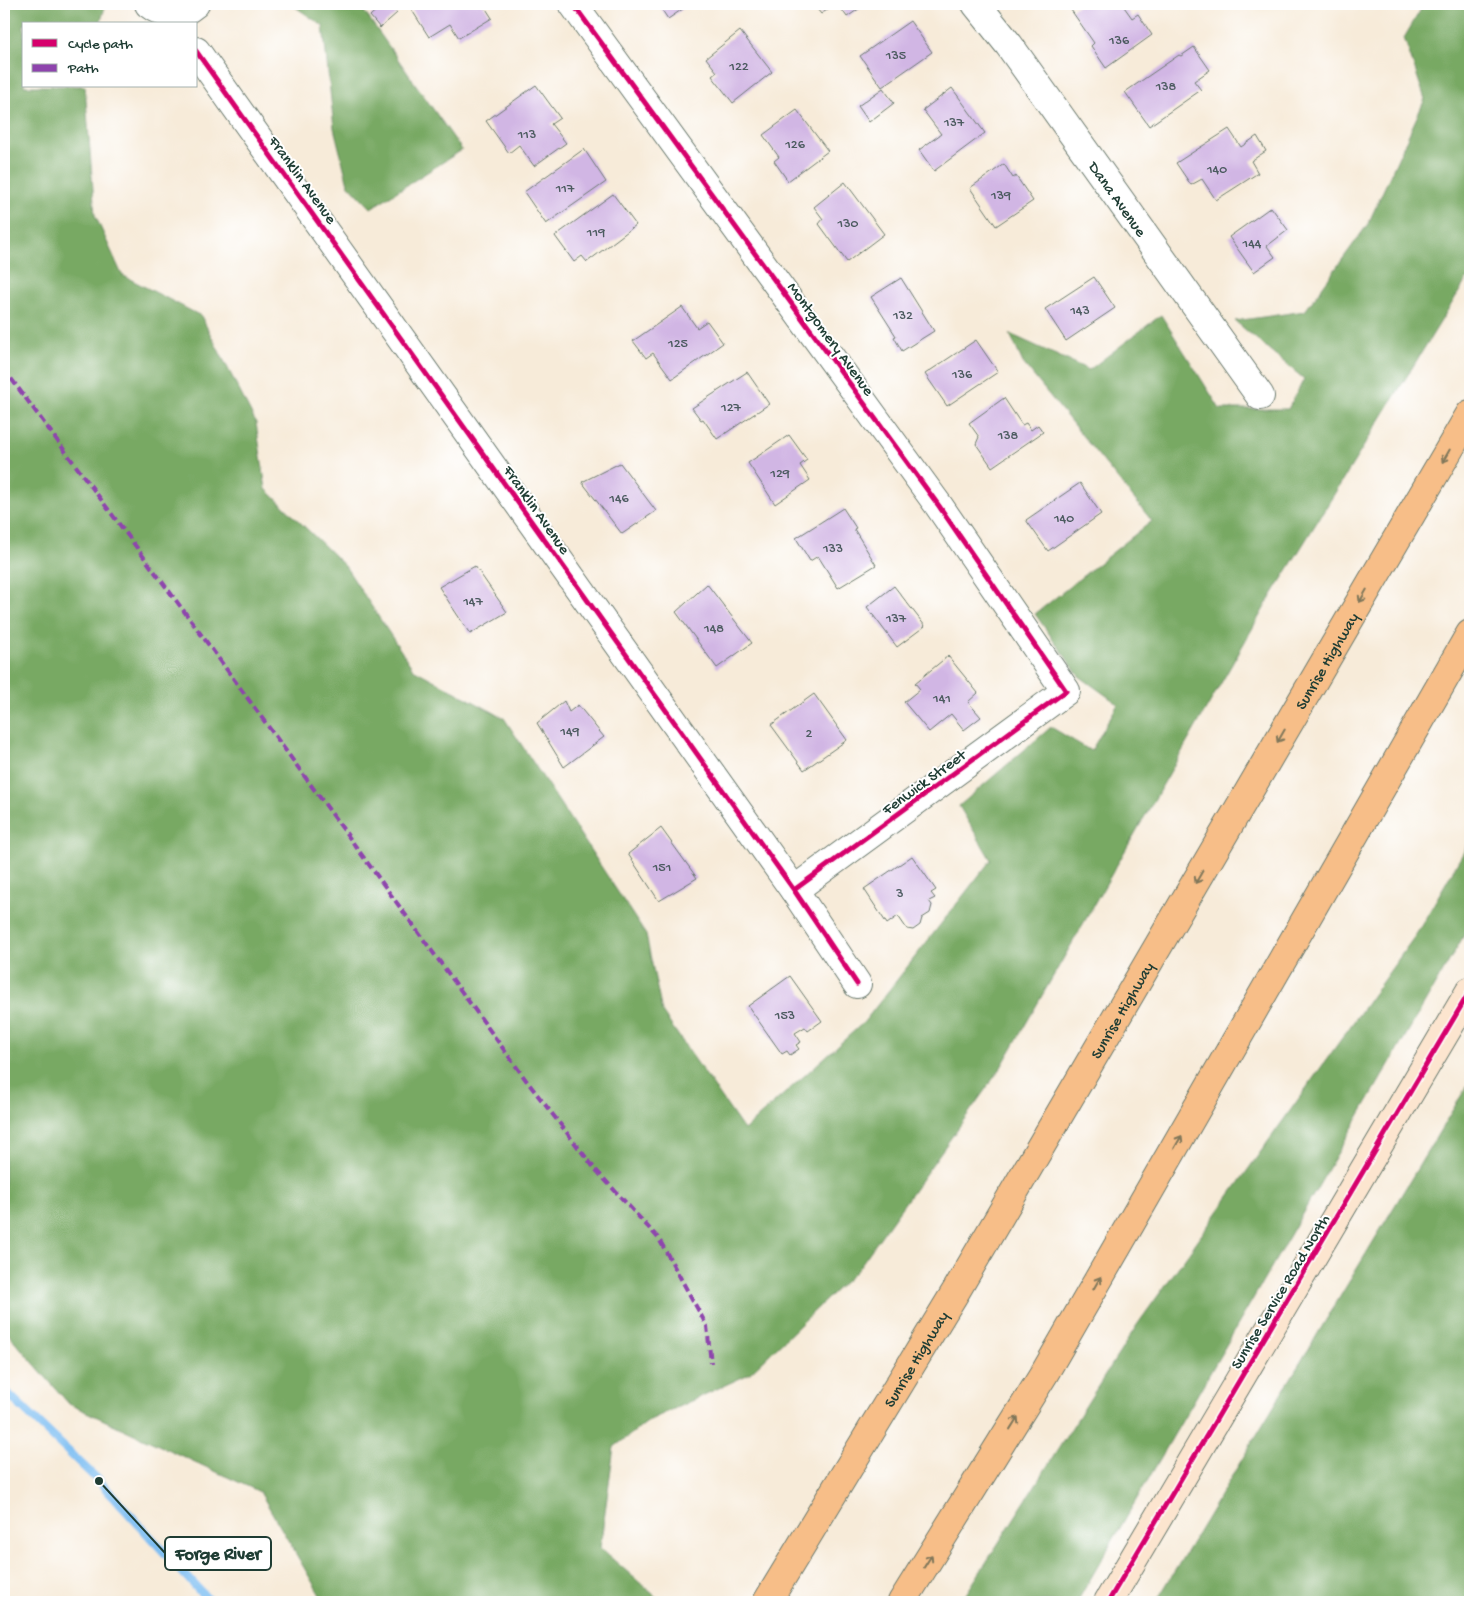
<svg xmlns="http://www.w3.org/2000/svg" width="1474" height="1606" font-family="'Gochi Hand',sans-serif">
  <rect width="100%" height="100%" fill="#fff"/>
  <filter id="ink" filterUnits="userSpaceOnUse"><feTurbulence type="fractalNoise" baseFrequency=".02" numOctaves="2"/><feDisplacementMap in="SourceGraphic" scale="10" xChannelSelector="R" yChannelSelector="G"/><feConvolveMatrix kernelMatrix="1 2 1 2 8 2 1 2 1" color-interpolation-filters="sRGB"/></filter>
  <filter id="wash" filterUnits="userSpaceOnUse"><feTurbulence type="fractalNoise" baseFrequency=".0096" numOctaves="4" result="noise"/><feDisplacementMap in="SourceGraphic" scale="20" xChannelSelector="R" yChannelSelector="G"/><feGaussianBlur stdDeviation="1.12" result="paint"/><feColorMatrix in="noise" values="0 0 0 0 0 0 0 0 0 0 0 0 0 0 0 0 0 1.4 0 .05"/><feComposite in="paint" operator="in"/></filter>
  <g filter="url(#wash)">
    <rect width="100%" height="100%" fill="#f7ebd9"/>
    <!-- forest -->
    <path fill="#78a964" stroke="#4c734c" d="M4,4H106L100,24H24V86H85L95,215L122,275L201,316L256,423L266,489L345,566L413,669L504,718L646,935L662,1012L744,1130L864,1022L991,860L959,806L1051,727L1091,751L1118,704L1079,676L1035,614L1152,521L1023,363L1010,334L1089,370L1161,315L1220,409H1288L1304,379L1235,321L1305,311L1368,224L1425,99L1404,38L1424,4H1470V274L1267,603L1000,1069L857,1270L749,1374L650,1420L614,1447L600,1548L662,1602H324L260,1492L69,1404L4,1329Z
      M291,4H359L462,150L371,208L348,184L334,128L323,26Z
      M1470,841V925L1077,1602H961L1137,1325L1417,933Z
      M1470,1081V1602H1156Z"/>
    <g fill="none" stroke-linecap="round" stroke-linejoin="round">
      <!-- stream -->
      <path stroke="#7dbef2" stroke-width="9" d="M4,1390L99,1481L210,1602"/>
    </g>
    <g id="blocks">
      <!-- building -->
      <path fill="#d1b6e4" d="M383,4H389L397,13L380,28L370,16Z
        M408,4H483L492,18L459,38L450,24L429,37Z
        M658,4H690L668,19Z
        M813,4H836L821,14Z
        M838,4H866L847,17Z
        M1080,4H1122L1132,18L1138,14L1152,35L1106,68L1091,46L1094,43L1071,10Z
        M910,21L932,52L882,87L860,56Z
        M740,31L772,72L733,103L712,76L717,72L706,58Z
        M1194,47L1210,70L1194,81L1201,90L1149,126L1125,92L1179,55L1181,56Z
        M536,85L560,118L551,124L566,143L534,166L519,145L509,153L486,121Z
        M883,88L894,103L869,122L858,106Z
        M952,88L985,133L934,171L919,150L941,134L923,110Z
        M797,110L828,151L788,181L774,161L779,157L763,135Z
        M1229,129L1241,147L1257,136L1266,151L1251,161L1258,173L1216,200L1202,179L1191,185L1176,163Z
        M584,149L606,182L546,224L524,192Z
        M1004,164L1013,178L1016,176L1033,201L996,226L970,188Z
        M845,182L884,234L847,262L819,224L823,219L814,207Z
        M613,194L636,225L587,262L582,256L574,262L555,236Z
        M1271,207L1288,230L1267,246L1275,257L1254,272L1229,237Z
        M1094,277L1115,308L1066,341L1045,309Z
        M901,278L934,331L902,351L894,337L896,336L871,297Z
        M682,307L697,328L707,321L723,343L672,379L653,353L646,358L633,341Z
        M976,340L998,372L947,406L925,374Z
        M747,372L769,404L717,439L703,419L701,420L692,408Z
        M1004,398L1022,425L1026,423L1031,430L1038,425L1043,432L992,467L976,444L979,437L969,423Z
        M789,435L807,460L800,465L810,480L775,504L748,463Z
        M620,463L656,511L622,534L582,482Z
        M1080,483L1101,514L1048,551L1026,520Z
        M843,508L856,528L854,529L876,565L838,588L818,556L810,561L796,538Z
        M475,566L507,612L470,634L439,587Z
        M707,584L752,643L717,668L676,612Z
        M894,586L925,626L897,647L867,607Z
        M948,656L978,693L968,702L981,717L964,730L951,714L929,732L904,702L920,689L915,683Z
        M814,694L847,740L804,770L771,725Z
        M564,701L569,712L578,705L604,737L564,767L537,723Z
        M661,828L697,878L659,901L628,854Z
        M912,856L936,890L931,893L935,898L929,901L932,905L930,913L922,918L920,925L913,930L907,929L898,916L887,924L864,889Z
        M790,976L822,1021L808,1031L805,1027L795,1033L801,1042L796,1045L799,1049L790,1055L787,1051L782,1054L748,1006Z"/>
    </g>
  </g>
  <g filter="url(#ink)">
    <use href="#blocks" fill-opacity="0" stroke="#6b7a6e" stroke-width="1"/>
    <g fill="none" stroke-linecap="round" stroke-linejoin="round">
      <defs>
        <g id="street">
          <path d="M149,4C164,16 180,17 195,4"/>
          <path d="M573,4L939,506L1066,691L794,890"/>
          <path id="s1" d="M976,4L1009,45L1260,396"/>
          <path d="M196,51L794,890L857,984"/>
        </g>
        <path id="secondary" d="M1108,1602L1470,991"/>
        <g id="highway">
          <path id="s2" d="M767,1602L956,1291L1470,414"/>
          <path d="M902,1602L1044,1374L1470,634"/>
        </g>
      </defs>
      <!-- street casing -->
      <use href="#street" stroke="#6b7a6e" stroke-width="30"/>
      <!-- secondary casing -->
      <use href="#secondary" stroke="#6b7a6e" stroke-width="30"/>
      <!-- highway casing -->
      <use href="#highway" stroke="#6b7a6e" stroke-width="30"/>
      <!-- street -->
      <use href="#street" stroke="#fff" stroke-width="28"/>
      <!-- secondary -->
      <use href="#secondary" stroke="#fce5cf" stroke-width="28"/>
      <!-- highway -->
      <use href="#highway" stroke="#f7be88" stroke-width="28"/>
      <!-- quiet -->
      <path stroke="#8e44ad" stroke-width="4" stroke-dasharray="8 4" stroke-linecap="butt" d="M4,369L192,622L526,1080L595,1169L659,1239L707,1326L711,1363"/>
      <defs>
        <path id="cycleway" d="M573,4L939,506L1066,691L794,890
          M196,51L794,890L857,984
          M1108,1602L1470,991"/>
      </defs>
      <!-- cycleway casing -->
      <use href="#cycleway" stroke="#fff" stroke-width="8"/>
      <!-- cycleway -->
      <use href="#cycleway" stroke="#d6006c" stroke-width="5"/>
    </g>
    <!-- one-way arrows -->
    <defs><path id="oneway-shaft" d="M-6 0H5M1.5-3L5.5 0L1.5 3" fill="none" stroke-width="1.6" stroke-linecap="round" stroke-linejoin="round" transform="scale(1.25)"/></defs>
    <g stroke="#80775a">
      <use href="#oneway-shaft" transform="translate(1446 456) rotate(120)"/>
      <use href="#oneway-shaft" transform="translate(1363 596) rotate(120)"/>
      <use href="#oneway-shaft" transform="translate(1281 736) rotate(120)"/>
      <use href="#oneway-shaft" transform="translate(1199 877) rotate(120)"/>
      <use href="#oneway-shaft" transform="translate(1178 1142) rotate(-60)"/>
      <use href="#oneway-shaft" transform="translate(1097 1283) rotate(-60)"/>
      <use href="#oneway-shaft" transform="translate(1014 1423) rotate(-58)"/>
      <use href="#oneway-shaft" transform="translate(928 1561) rotate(-58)"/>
    </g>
  </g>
  <g text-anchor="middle" stroke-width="4" stroke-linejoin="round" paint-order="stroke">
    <!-- number labels -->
    <g font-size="14" fill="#4c5b60">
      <text x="1119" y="44">136</text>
      <text x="896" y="59">135</text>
      <text x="739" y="70">122</text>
      <text x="1166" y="90">138</text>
      <text x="954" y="126">137</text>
      <text x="527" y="138">113</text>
      <text x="795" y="148">126</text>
      <text x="1217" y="173">140</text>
      <text x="565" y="192">117</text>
      <text x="1001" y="199">139</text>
      <text x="848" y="227">130</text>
      <text x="596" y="236">119</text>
      <text x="1252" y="247">144</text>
      <text x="1080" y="314">143</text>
      <text x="903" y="319">132</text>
      <text x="678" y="347">125</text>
      <text x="962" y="378">136</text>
      <text x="731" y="411">127</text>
      <text x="1008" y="439">138</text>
      <text x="780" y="477">129</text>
      <text x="619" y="502">146</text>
      <text x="1064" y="522">140</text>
      <text x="833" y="552">133</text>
      <text x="473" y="605">147</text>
      <text x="896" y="622">137</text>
      <text x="714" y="632">148</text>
      <text x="942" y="702">141</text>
      <text x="570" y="735">149</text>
      <text x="809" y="737">2</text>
      <text x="662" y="871">151</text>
      <text x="900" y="897">3</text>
      <text x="785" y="1019">153</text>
    </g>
    <!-- street labels -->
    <g font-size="16" fill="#1f3d34" stroke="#fff">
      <text transform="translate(304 179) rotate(54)" y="6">Franklin Avenue</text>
      <text dy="6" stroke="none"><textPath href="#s1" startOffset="241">Dana Avenue</textPath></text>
      <text transform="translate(832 338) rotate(54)" y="6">Montgomery Avenue</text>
      <text transform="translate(538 509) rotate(55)" y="6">Franklin Avenue</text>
      <text dy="6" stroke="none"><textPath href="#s2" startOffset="1095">Sunrise Highway</textPath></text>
      <text transform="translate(923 781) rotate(-36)" y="6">Fenwick Street</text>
      <text dy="6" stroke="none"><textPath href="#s2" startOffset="690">Sunrise Highway</textPath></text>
      <text transform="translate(1279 1291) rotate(-59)" y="6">Sunrise Service Road North</text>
      <text dy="6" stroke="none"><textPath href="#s2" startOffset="285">Sunrise Highway</textPath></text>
    </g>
  </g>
  <!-- callouts -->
  <path fill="none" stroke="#1f3d34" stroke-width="2" d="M99 1481L165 1553"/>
  <circle fill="#1f3d34" stroke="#fff" stroke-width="2" cx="99" cy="1481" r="5"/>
  <rect fill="#fff" stroke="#1f3d34" stroke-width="2" x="165" y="1537" width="106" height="33" rx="5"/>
  <g font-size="18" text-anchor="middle" font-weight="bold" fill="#1f3d34">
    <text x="218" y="1559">Forge River</text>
  </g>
  <!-- margin -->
  <rect width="1474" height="1606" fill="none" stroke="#fff" stroke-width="20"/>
  <!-- legend -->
  <rect x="22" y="22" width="175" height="65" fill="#ffffff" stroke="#a5b1ae"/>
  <rect x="32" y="39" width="25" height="8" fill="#d6006c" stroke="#a5b1ae"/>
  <text x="68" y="48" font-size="15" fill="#1f3d34">Cycle path</text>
  <rect x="32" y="64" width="25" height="8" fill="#8e44ad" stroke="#a5b1ae"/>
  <text x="68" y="72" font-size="15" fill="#1f3d34">Path</text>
</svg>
